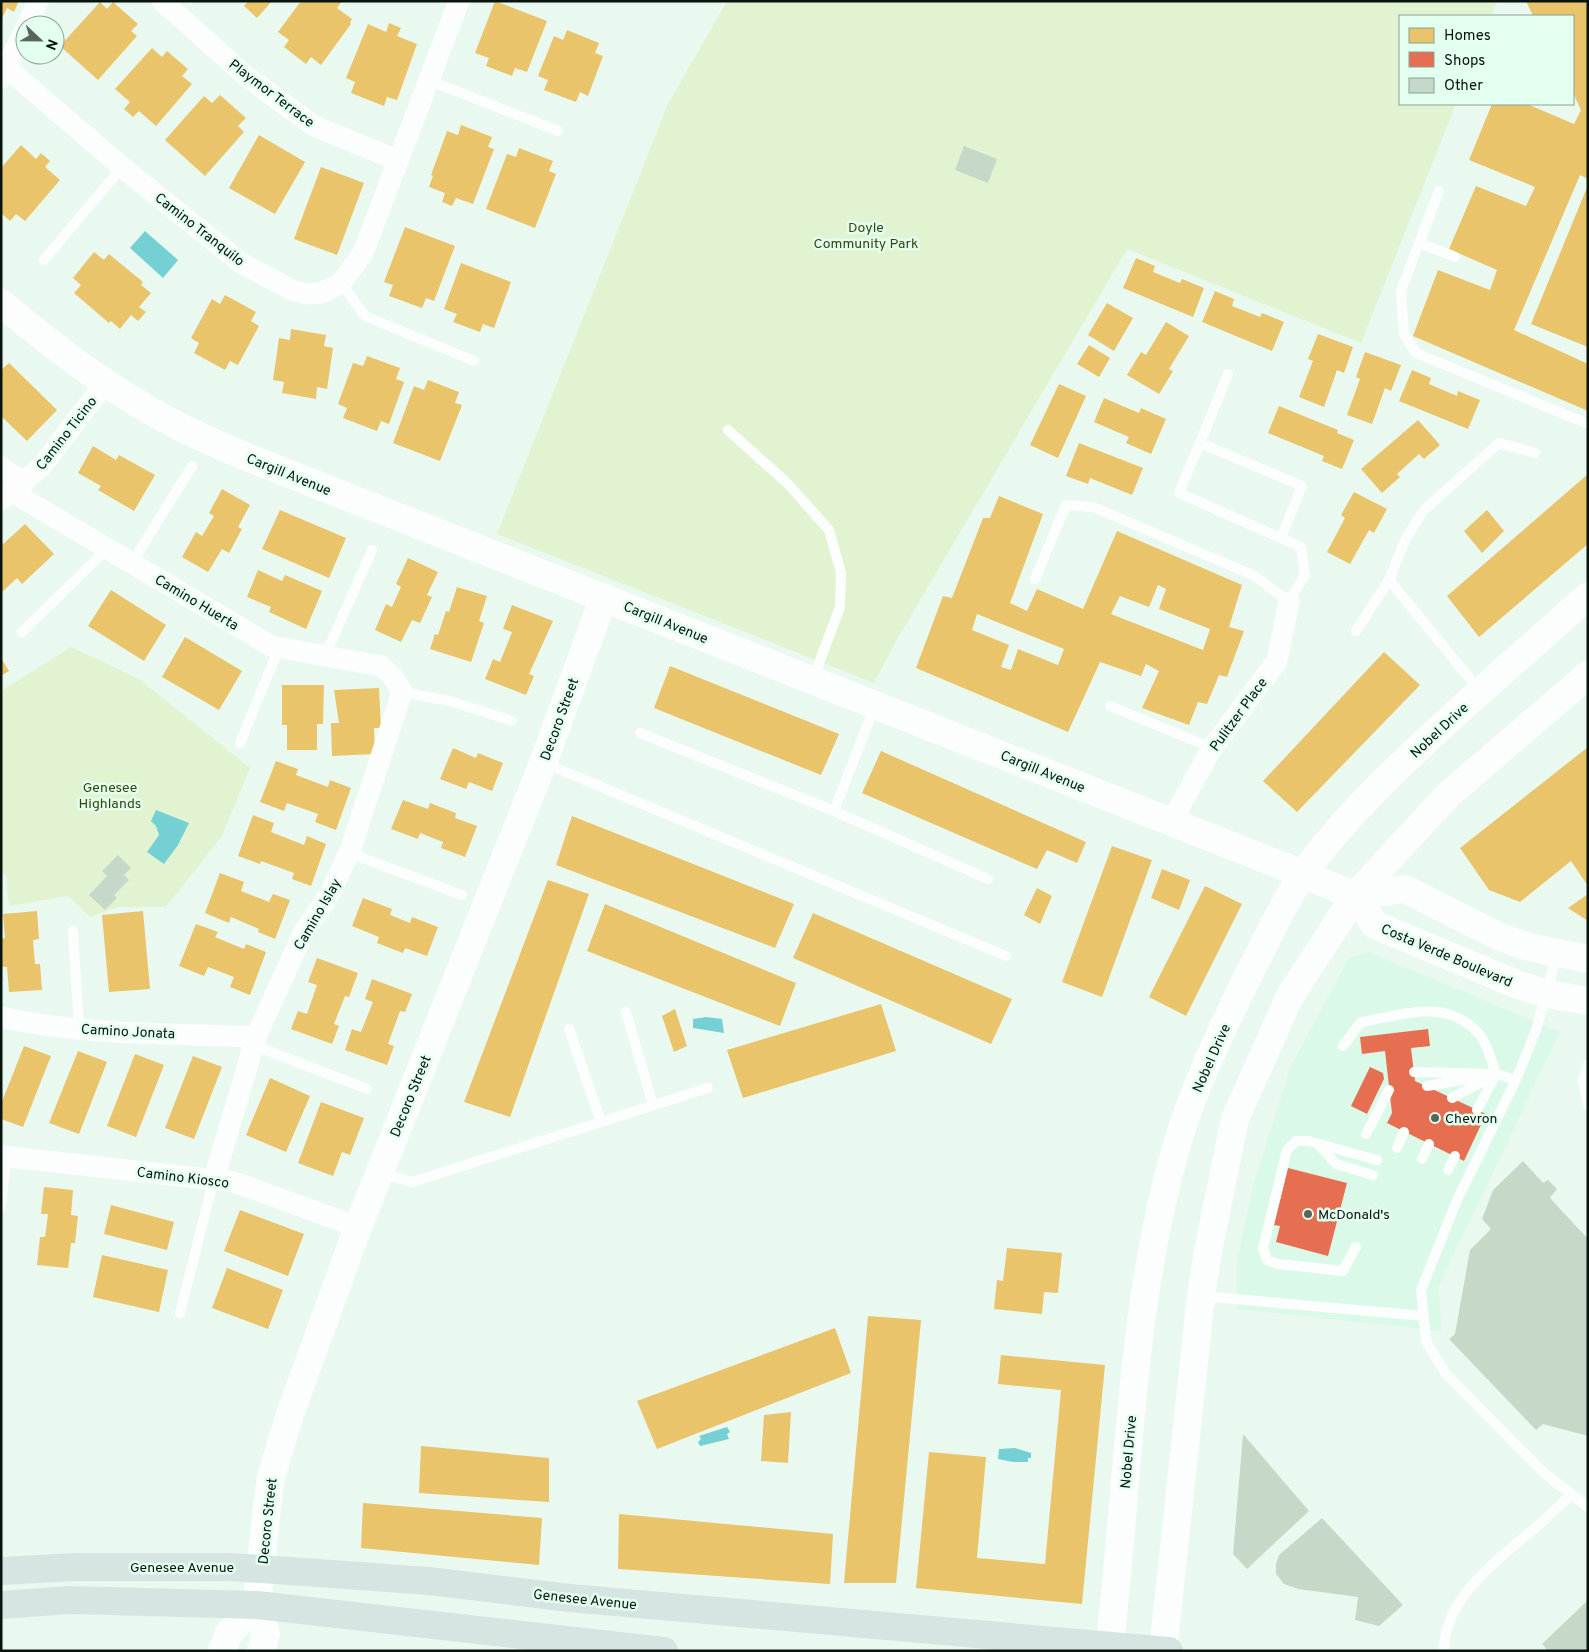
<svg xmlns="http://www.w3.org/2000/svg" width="1589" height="1652" font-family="Overpass,sans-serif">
  <rect width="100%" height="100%" fill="#e9f9f0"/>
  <!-- built -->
  <path fill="#daf9e8" d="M1368,952L1560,1032L1439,1286L1441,1331L1237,1309V1259L1254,1183L1290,1068L1349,958Z"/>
  <!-- green -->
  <path fill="#e2f3d1" d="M727,1H1497L1491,16H1400V104H1456L1361,343L1127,249L896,641L874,683L497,534L668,104Z
    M71,647L139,679L250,768L222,836L166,907H118L90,917L68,896L9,906L6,875L1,873V691Z"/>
  <!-- water -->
  <path fill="#74d0d3" d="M145,231L178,260L163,278L130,248Z
    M156,810L189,823L178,845L164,864L147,852L159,835L156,826L151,821Z
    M706,1017L722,1019L724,1033L693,1028V1019Z
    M727,1427L730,1432L727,1434L729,1439L700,1446L698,1442L701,1439L699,1436Z
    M1015,1448L1031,1453V1458H1028V1462H1013L998,1459L999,1449Z"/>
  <!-- homes -->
  <path fill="#e9c46a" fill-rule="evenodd" d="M1,1H19L14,12L7,8L1,20Z
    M248,1H272L257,18L244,6Z
    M301,1H342L337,8L352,19L350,23L351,24L321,65L311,57L306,64L284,47L289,40L278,32Z
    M495,1L547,21L527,72L515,68L512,76L486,66L489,58L475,53Z
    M1526,1H1588V179L1580,175L1514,330L1588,364V411L1413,336L1438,270L1490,290L1497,270L1449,249L1476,186L1526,206L1535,187L1469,160L1492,104H1527L1574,124L1581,110L1573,93V16H1533Z
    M100,2L107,9L113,2L138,24L131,31L137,36L98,80L60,46Z
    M389,23L401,28L397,36L417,44L397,100L387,97L384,106L351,93L355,82L346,78L368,24L386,32Z
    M567,30L599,43L595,53L603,56L588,96L580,92L576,102L544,90L548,80L538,76L554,36L563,40Z
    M152,48L162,57L167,51L188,69L182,76L192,84L156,126L139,111L133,117L124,109L130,102L115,89Z
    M220,95L246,118L238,126L244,132L205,176L165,140L204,96L212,103Z
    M461,125L492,137L488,147L494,149L473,204L456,198L452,206L442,202L445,193L429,187L433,176L431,175L447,131L458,135Z
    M259,135L305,162L275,214L229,188Z
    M21,145L36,159L41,153L50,161L45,167L60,180L25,221L16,214L10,221L1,213V168Z
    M519,148L553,161L549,171L556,174L535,228L486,209L507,154L516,157Z
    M321,167L364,183L337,255L294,239Z
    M1588,185V347L1531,324Z
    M405,227L455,246L434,301L426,298L422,308L389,296L393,285L384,282Z
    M94,252L104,260L109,254L143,282L141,285L151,293L139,307L146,312L138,321L131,315L120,329L111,321L109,323L74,293L81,285L73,278Z
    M1136,258L1155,266L1153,272L1180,283L1182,279L1204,288L1193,317L1123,288Z
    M461,263L511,282L494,328L483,324L480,332L453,322L457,314L444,309Z
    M1215,291L1234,299L1232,306L1260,317L1262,313L1284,322L1272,351L1202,322Z
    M225,295L256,312L251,321L259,326L238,365L230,361L225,370L194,353L199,343L191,338L212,299L220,304Z
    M1107,303L1133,318L1114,351L1088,335Z
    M1166,322L1189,336L1169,369L1173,371L1159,394L1127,375L1141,352L1146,355Z
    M291,329L326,335L324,346L333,348L327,389L317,387L316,399L282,393L284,382L273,380L279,338L290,340Z
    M1318,334L1353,347L1344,373L1337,370L1324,407L1299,397L1313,361L1308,359Z
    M1089,345L1110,358L1099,377L1077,364Z
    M1365,352L1401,365L1391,391L1385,388L1372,424L1347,415L1360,379L1356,377Z
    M367,356L400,368L396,379L404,382L389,424L381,421L377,431L343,418L347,408L338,404L353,363L363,366Z
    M9,363L57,410L27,441L1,416V370Z
    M1412,370L1431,378L1429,384L1457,396L1458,391L1480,400L1468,429L1399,401Z
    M428,380L459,392L455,403L462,405L440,461L393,443L414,386L424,390Z
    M1059,384L1086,396L1058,458L1030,445Z
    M1104,398L1139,413L1141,408L1166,419L1151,454L1126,443L1129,437L1094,422Z
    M1279,406L1338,430L1337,433L1354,440L1342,469L1322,461L1324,456L1268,433Z
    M1418,420L1440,445L1424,459L1419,454L1397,474L1400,477L1382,493L1361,469Z
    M1079,443L1143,468L1132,495L1090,478L1088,484L1066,476Z
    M93,446L116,460L119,455L155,475L134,511L98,490L101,486L78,473Z
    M1588,474V544L1479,637L1447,596Z
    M222,489L250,505L238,527L242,529L229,553L222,549L208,572L182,557L196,532L202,536L214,516L209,513Z
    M1354,492L1387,509L1374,533L1369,530L1350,564L1327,552L1345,518L1341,515Z
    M999,496L1043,514L1010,603L1027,611L1037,589L1083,609L1117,531L1242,585L1229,627L1244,631L1227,677L1219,675L1207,704L1198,702L1189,725L1142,708L1159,671L1146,664L1141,676L1100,662L1068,732L916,668L943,596L952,598L983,518H990ZM1158,585L1166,589L1159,609L1210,629L1203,650L1111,614L1120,596L1149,607ZM977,614L1064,649L1058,665L1018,649L1011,670L1001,667L1009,645L972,630Z
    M280,510L346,538L329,578L262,549Z
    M1487,510L1504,531L1482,553L1464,531Z
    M25,524L54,554L22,584L17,578L1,593V546Z
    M408,558L438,572L427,595L432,597L420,623L412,620L401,642L375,630L386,604L392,607L401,587L396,584Z
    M258,570L282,581L285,575L322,591L306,629L269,612L271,607L247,597Z
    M457,587L487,596L479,621L484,623L471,662L430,649L435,634L438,635L446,611L449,612Z
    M111,590L166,625L144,661L88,626Z
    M512,605L553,621L529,674L534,676L526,695L485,679L493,659L500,662L512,632L503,629Z
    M185,637L242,671L219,710L162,677Z
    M1384,652L1420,685L1297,812L1263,781Z
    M1,658L9,671L1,676Z
    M670,666L839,734L821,775L654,708Z
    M282,685H324L323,724H317V750H287V725H282Z
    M379,688L381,728H374L375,754L332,756L331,723H339L334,690Z
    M1588,747V886L1571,861L1520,902L1489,890L1460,848Z
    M453,748L476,758L478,753L503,763L492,791L469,782L466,789L440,779Z
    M881,751L1086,842L1077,863L1047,850L1037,869L862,793Z
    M276,761L298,769L296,775L328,787L330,780L351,788L336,830L315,822L318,814L287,803L284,811L260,802Z
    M403,800L428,809L430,803L456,813L455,818L477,826L465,857L441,848L443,842L420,833L418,839L391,829Z
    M253,815L274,823L271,832L304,845L307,836L326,844L311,886L292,879L294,873L261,861L260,864L238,856Z
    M572,816L794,904L775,948L556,865Z
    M1112,846L1152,860L1102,997L1062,982Z
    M1162,869L1190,880L1179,910L1151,898Z
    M220,873L244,882L241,891L269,902L273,894L290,900L275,939L258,932L259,929L231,917L229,923L205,913Z
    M548,880L589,894L510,1117L464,1102Z
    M1205,886L1242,904L1186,1016L1149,997Z
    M1037,888L1052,896L1040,924L1024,915Z
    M1588,894V921L1568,908Z
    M363,898L392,909L390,915L410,923L412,917L438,927L427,956L405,948L403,953L377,943L379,937L352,926Z
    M605,904L796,983L780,1026L587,951Z
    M37,911L39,939L33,940L35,964H40L42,990L9,992L7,967H1V939L5,938L3,914Z
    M143,911L150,989L109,992L102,915Z
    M813,913L1012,999L991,1044L793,958Z
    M196,924L218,932L215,937L244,949L246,944L266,952L250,995L230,987L234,977L208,967L204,976L179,966Z
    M317,958L358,973L349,997L345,996L334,1024L339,1026L332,1044L291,1029L298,1011L307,1014L317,985L308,982Z
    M372,979L412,994L405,1012L400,1011L388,1044L394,1046L387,1065L345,1050L352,1029L361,1032L373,1002L365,999Z
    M881,1004L896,1051L743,1098L727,1050Z
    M675,1009L687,1046L674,1052L662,1016Z
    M24,1046L51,1056L23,1127L1,1119V1104Z
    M78,1051L107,1062L79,1134L49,1123Z
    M135,1054L164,1065L136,1137L107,1126Z
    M193,1056L222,1067L194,1139L165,1128Z
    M270,1078L310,1096L286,1152L246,1135Z
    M321,1102L364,1118L350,1155L342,1152L333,1176L298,1163Z
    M44,1187L73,1190L71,1215L78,1216L75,1243H71L68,1268L37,1265L40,1237H45L48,1214H41Z
    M111,1205L174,1222L167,1250L104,1234Z
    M240,1210L304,1234L288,1276L224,1251Z
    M1007,1248L1062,1253L1058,1293L1044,1292L1042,1314L994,1309L997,1280L1003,1281Z
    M102,1255L168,1270L159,1312L93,1297Z
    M227,1268L283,1290L268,1329L212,1308Z
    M868,1316L921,1320L896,1583H844Z
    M835,1328L851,1373L657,1449L637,1401Z
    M1001,1355L1105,1365L1082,1604L916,1588L929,1452L986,1457L977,1558L1045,1564L1061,1390L998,1384Z
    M791,1412L788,1463L761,1461L764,1415Z
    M421,1446L549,1458V1502L419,1493Z
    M363,1503L542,1518L539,1565L361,1548Z
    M619,1514L833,1534L830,1584L618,1569Z"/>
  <!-- shops -->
  <path fill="#e76f51" d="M1428,1029L1430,1046L1411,1048L1415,1081L1486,1114L1464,1161L1387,1123L1392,1113L1385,1051L1362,1054L1360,1037Z
    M1370,1067L1383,1073L1384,1079L1367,1114L1351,1106Z
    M1288,1168L1347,1183L1328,1256L1276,1242L1280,1226L1274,1225Z"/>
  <!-- building -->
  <path fill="#c6d9c8" d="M964,146L997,159L988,183L955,170Z
    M118,855L131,868L124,875L129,880L114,895L117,898L105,910L89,895L107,876L102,871Z
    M1523,1161L1543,1183L1548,1180L1557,1189L1550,1198L1588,1239V1436L1543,1424L1536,1430L1449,1339L1455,1334L1470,1250L1491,1229L1482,1219L1493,1190Z
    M1243,1434L1309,1511L1247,1569L1233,1554Z
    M1322,1518L1403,1605L1379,1626L1355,1620L1358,1597L1298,1589L1284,1584L1276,1574V1564L1279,1555Z
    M1588,1600V1651H1548L1542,1644Z"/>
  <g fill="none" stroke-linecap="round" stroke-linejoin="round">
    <!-- lane -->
    <path stroke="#fcfefd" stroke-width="10" d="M428,80L558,131
      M1439,191L1401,291L1404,334L1416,353L1588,424
      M1420,243L1455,257
      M44,260L122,167
      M341,283L365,316L474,361
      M728,430L788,484L829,530L841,573L840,607L813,679
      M1200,443L1228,374
      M132,563L192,466
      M1035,579L1066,505L1093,507L1255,576L1289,602L1305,575L1301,547L1179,493L1200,443L1302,486L1281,538
      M1356,631L1389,580
      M22,632L107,549
      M325,656L372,550
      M1480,691L1389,580L1406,538L1424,510L1499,443L1535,453
      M402,692L450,701L512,721
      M875,706L834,811L988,879
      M1110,706L1212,748
      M640,733L834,811
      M240,743L279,648
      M544,763L1006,956
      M349,853L462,895
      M73,931L79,1029
      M1557,954L1536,1030L1516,1080L1457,1200L1421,1290L1426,1341L1446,1374L1543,1472L1588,1507
      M626,1012L653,1105
      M569,1029L601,1122
      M253,1045L367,1089
      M1343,1046L1361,1022C1404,1015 1447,997 1480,1035C1488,1045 1492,1063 1496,1074
      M1588,1064L1583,1081L1588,1105
      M1414,1072L1496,1074
      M1427,1086L1473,1078
      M1452,1098L1495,1075
      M1477,1110L1496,1074L1516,1080
      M1366,1134L1389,1090
      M1319,1145L1336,1164L1373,1175
      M1397,1148L1404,1132
      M1422,1159L1429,1144
      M1448,1170L1455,1156
      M380,1173L412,1182L708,1088
      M1,1207L6,1157
      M1356,1247L1343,1271L1278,1264L1267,1260L1263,1248L1287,1150L1296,1141H1308L1377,1160
      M1201,1296L1424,1316
      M180,1313L214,1179
      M1444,1651C1443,1598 1500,1558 1535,1528C1548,1517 1560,1505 1572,1494"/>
    <!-- street -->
    <path stroke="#fcfefd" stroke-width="21" d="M162,1L246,76L314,126L397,160
      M27,25L38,1
      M1,63L122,167L241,263L292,290L306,294L321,293L341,283L363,253L459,1
      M1,78L25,29
      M1,467L24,483
      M12,492L271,646L381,666L393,677L402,692L351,848L330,894L304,931L256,1037L214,1179
      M2,499L41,467L106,382
      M1171,822L1212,748L1277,661L1289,602
      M1,1017C84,1036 172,1033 256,1037
      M1,1156L234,1182L358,1227"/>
    <!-- secondary -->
    <path stroke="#fcfefd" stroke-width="28" d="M1,303C54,347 109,390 171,422C194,435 220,445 244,456L1303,874L1355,896
      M1355,896L1375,925L1516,984L1547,994L1588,1001
      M1355,896L1405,889L1500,937L1529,947L1588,959
      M222,1651L229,1633L257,1605
      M261,1651L266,1634L257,1605L266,1515L271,1477L290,1414L358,1227L543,763L604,597
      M1109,1651C1130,1477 1129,1296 1182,1128C1200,1074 1225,1023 1250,972C1268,939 1283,902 1305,871C1351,809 1408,757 1465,705C1506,669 1547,632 1588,596
      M1163,1651L1201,1296L1208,1251L1235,1119L1290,996L1355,896L1448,795L1588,675"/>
    <!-- primary -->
    <path stroke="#d7e5e2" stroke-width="28" d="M1,1571L76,1567H228L262,1569L429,1581L570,1598L1169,1651
      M1,1605L70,1600L257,1605L664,1651"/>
  </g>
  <!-- markers -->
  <g fill="#57655d" stroke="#e3ffef" stroke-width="2">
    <circle cx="1435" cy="1118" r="5"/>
    <circle cx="1308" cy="1214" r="5"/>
  </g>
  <g text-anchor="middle" stroke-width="5" stroke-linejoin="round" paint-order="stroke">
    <!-- street labels -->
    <g font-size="14" fill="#08150e" stroke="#e3ffef">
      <text transform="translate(272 93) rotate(37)" y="5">Playmor Terrace</text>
      <text transform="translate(200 229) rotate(38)" y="5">Camino Tranquilo</text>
      <text transform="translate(66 433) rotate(-52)" y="5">Camino Ticino</text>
      <text transform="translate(289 474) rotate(22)" y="5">Cargill Avenue</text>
      <text transform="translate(197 602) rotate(31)" y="5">Camino Huerta</text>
      <text transform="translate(666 622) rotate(22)" y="5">Cargill Avenue</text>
      <text transform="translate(1238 714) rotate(-54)" y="5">Pulitzer Place</text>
      <text transform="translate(559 719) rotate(-70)" y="5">Decoro Street</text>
      <text transform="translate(1439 730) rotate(-43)" y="5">Nobel Drive</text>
      <text transform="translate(1043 771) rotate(22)" y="5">Cargill Avenue</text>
      <text transform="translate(317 914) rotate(-60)" y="5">Camino Islay</text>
      <text transform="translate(1447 955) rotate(23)" y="5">Costa Verde Boulevard</text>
      <text transform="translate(128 1031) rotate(3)" y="5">Camino Jonata</text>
      <text transform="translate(1211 1058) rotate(-66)" y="5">Nobel Drive</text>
      <text transform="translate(410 1096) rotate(-68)" y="5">Decoro Street</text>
      <text transform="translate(183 1177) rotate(7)" y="5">Camino Kiosco</text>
      <text transform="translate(1128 1452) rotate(-85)" y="5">Nobel Drive</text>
      <text transform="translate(267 1521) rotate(-84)" y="5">Decoro Street</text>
      <text x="182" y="1572">Genesee Avenue</text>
      <text transform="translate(585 1599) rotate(6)" y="5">Genesee Avenue</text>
    </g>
    <!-- park labels -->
    <g font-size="14" fill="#374407" stroke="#e3ffef">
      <text x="866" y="232">Doyle<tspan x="866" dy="16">Community Park</tspan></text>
      <text x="110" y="792">Genesee<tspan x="110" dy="16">Highlands</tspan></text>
    </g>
    <!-- poi labels -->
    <g font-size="14" fill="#08150e" stroke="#e3ffef" text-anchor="start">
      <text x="1445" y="1123">Chevron</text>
      <text x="1318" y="1219">McDonald's</text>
    </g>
  </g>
  <!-- border -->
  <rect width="1589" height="1652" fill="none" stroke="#08150e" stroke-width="5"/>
  <!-- legend -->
  <rect x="1399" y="15" width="175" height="90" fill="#e3ffef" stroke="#8ba195"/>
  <rect x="1409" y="28" width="25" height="15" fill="#e9c46a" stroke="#8ba195"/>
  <text x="1444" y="40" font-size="15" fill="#08150e">Homes</text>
  <rect x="1409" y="52" width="25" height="15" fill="#e76f51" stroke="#8ba195"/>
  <text x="1444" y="65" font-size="15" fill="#08150e">Shops</text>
  <rect x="1409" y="78" width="25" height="15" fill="#c6d9c8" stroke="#8ba195"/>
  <text x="1444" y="90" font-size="15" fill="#08150e">Other</text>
  <!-- north arrow -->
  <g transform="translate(40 40) rotate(112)"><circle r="24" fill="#e3ffef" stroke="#8ba195"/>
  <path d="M0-4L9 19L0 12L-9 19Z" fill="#57655d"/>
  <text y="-8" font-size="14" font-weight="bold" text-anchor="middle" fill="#08150e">N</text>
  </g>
</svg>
